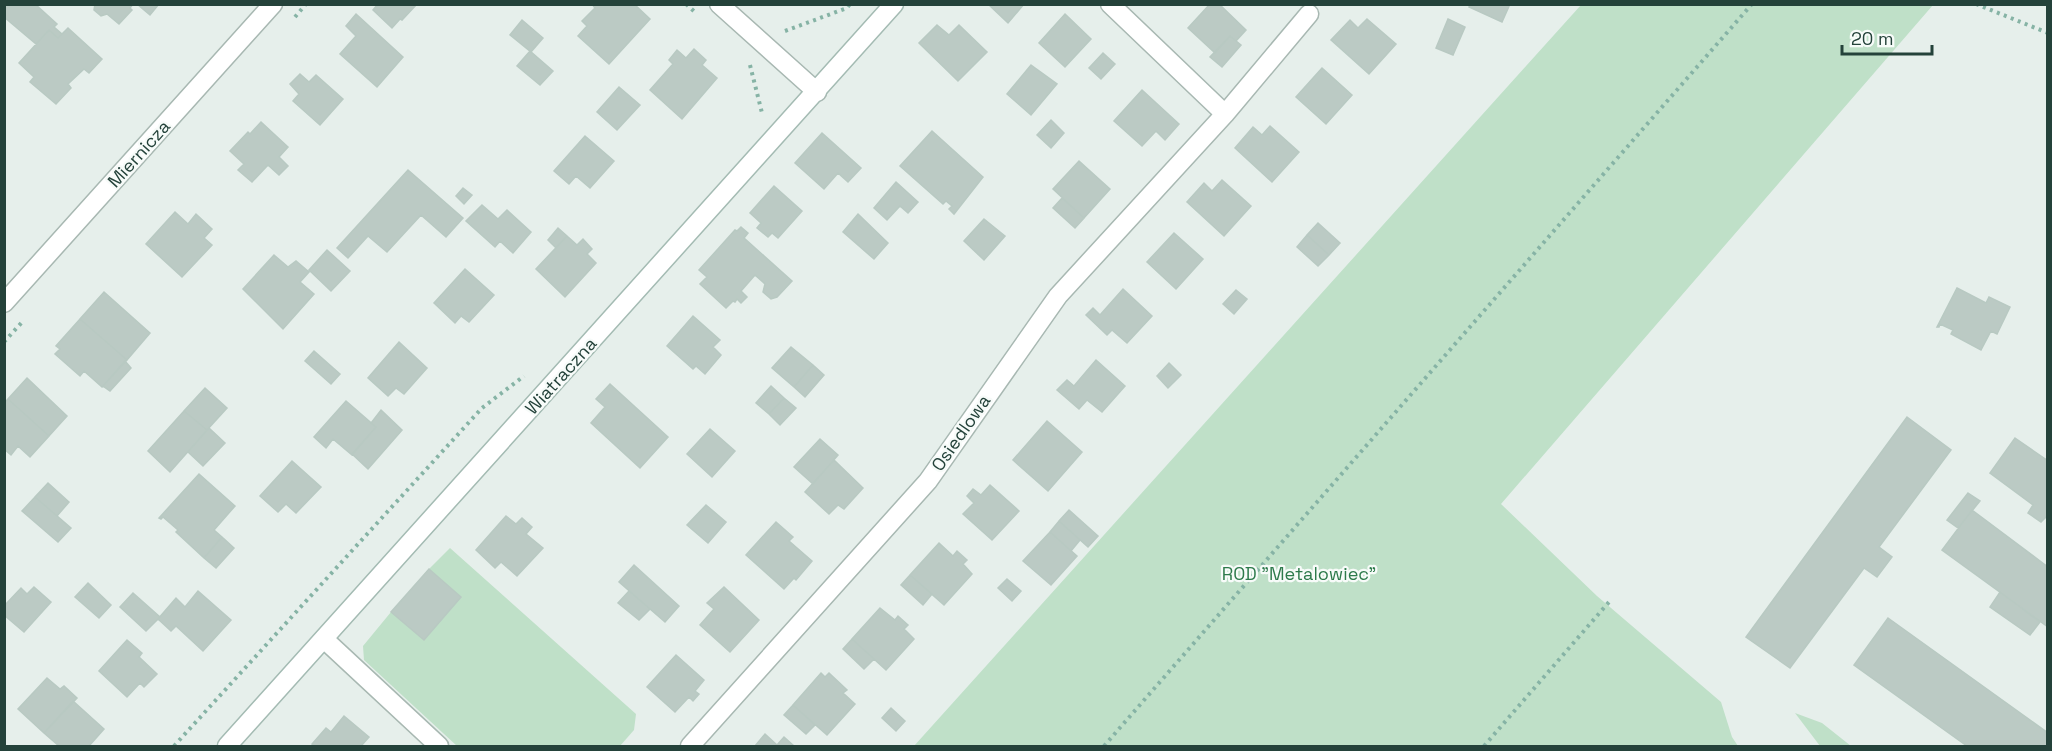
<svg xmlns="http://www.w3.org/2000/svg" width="2052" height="751" font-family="'Space Grotesk',sans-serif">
  <rect width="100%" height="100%" fill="#e6efeb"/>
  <!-- green -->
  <path fill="#bfe0c8" d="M1581,5H1933L1501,504L1597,596L1721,702L1732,737L1738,746H914Z
    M450,548L636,714L634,730L620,746H457L364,660L363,646L391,612L424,639L461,597L429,569Z
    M1795,713L1822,723L1851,746H1820Z"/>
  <!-- building -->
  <path fill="#bbcac4" stroke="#b8c9c2" stroke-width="1.5" d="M4,4H35L57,24L54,27L62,34L58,38L49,30L36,44L4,17Z
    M95,4H133L130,8L132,10L119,24L107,14L101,16L94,10Z
    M137,4H159L150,15Z
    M378,4H417L402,20L400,19L392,28L373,10Z
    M592,4H634L650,19L609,64L578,36L587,26L582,21L595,8Z
    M988,4H1024L1008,23Z
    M1210,4H1219L1246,30L1236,41L1230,36L1215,53L1188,28Z
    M1471,4H1510L1502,22L1469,7Z
    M356,14L403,57L377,87L340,54L356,36L346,26Z
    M1065,14L1091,39L1065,67L1039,43Z
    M1367,19L1396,44L1369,74L1331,40L1350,20L1358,28Z
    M1448,19L1465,27L1453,55L1436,48Z
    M522,20L543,38L531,52L510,35Z
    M937,25L949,35L959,25L987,52L958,81L919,43Z
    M68,28L102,59L89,73L84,69L68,84L71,88L56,104L30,82L34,77L19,63L49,30L58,38Z
    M1230,36L1241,45L1222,67L1210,57Z
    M694,49L706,60L702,65L717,78L682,119L650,90L673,64L669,60L677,50L686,58Z
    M530,51L553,71L540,85L517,66Z
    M1103,53L1115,64L1101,79L1089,68Z
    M1031,65L1057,84L1031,115L1007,94Z
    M1322,68L1352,95L1326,124L1296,97Z
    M300,74L309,82L316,75L343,99L320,125L293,101L299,94L290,84Z
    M619,87L640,105L617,130L597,112Z
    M1142,90L1179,124L1165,140L1156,131L1142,146L1114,121Z
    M1051,120L1064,133L1051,148L1037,135Z
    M261,122L288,147L279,157L288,166L279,175L268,165L252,182L238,170L244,164L230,151L248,132L250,134Z
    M1270,126L1299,152L1272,182L1235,148L1253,127L1262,135Z
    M932,131L983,177L954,214L949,209L952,206L946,201L943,204L900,166Z
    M822,133L861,168L848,182L838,173L824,189L795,163Z
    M585,136L614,161L590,188L576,176L569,184L554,171Z
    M1079,161L1110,189L1084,218L1053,189Z
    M408,170L463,218L446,237L421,215L387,252L368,236L348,258L337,248Z
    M1222,180L1251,206L1224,236L1187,202L1204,183L1212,191Z
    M896,182L918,202L908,213L900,206L887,220L874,208Z
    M774,186L802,211L778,238L772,233L768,237L757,228L761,223L750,213Z
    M463,188L472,195L464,204L456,196Z
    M1062,198L1084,218L1075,228L1053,208Z
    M482,205L498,219L507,210L531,232L513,253L500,241L495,247L466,221Z
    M175,212L188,224L196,214L212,229L204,238L212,245L182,277L146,244Z
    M858,214L888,243L874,259L843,232Z
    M984,219L1005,236L984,260L964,241Z
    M1318,223L1340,243L1329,255L1307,235Z
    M741,227L748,233L744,238L792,281L777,297L771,299L763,292L765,284L755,275L741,291L747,297L741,303L737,299L735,302L733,301L726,308L700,284L707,277L699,270L735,230L737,231Z
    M558,228L567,236L556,248L548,240Z
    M1174,233L1203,259L1176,289L1147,262Z
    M1307,235L1329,255L1318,266L1297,247Z
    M567,236L577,245L583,239L592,249L587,254L596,263L565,297L536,269Z
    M327,250L350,271L331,291L309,270Z
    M274,255L288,267L296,261L309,272L300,282L314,294L283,329L243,289Z
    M465,269L494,295L469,322L461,316L455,323L434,303Z
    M1957,288L1986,303L1989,297L2010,307L1997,334L1991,331L1981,350L1951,334L1953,330L1940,324L1939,327H1937Z
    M1123,289L1152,316L1127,343L1112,330L1107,335L1086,315L1093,308L1100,315Z
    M1236,290L1247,299L1234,314L1223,304Z
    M104,292L150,333L127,360L80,319Z
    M693,316L720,340L713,347L721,355L705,374L696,366L693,369L667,346Z
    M80,319L127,360L102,387L84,371L80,376L55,354L60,349L56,346Z
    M399,342L427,368L404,394L396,388L388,396L368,378Z
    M791,347L813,365L794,387L772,368Z
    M314,351L340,374L331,384L305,361Z
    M1096,360L1125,386L1102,412L1087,400L1079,409L1057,390L1067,380L1074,386Z
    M125,361L131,368L110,391L103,386Z
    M1169,363L1181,375L1168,388L1157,376Z
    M813,365L824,375L805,397L794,387Z
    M27,378L67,416L49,436L8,399Z
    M610,384L668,437L640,468L591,423L605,407L596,399Z
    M771,386L784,398L769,414L756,403Z
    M205,388L227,408L207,430L184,411Z
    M784,398L796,408L780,425L769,414Z
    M8,399L49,436L30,457L18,446L11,455L4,449V403Z
    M346,401L376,427L352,455L333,439L326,448L314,437Z
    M381,410L402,430L368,469L352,454L376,427L371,423Z
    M184,411L207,430L170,472L148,451Z
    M1907,417L1951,450L1879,547L1892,557L1877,577L1864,568L1790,668L1746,637Z
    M1047,421L1082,452L1048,491L1013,460Z
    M209,428L225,443L203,466L188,452Z
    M710,429L735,451L712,477L687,454Z
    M2015,438L2048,461V515L2041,522L2028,513L2033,505L1990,473Z
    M820,439L838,455L813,484L794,467Z
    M834,460L863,488L844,509L838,505L829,514L805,492Z
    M292,461L321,487L296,513L286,504L278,512L260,496Z
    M199,474L235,506L214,530L222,537L204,558L176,532L178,530L163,517L161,519L159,518Z
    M48,483L69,502L57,516L35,497Z
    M990,485L1019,511L992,540L963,514L974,503L967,496L973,489L981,495Z
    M1968,493L1980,501L1958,528L1947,520Z
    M35,497L71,528L58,542L22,511Z
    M706,505L726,522L708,543L687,525Z
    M1069,510L1098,536L1088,547L1059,521Z
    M1972,510L2048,567V627L1942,550Z
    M506,516L516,524L522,518L532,527L526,534L543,548L517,576L501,562L495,568L476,550Z
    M1059,521L1080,540L1071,551L1050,532Z
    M776,522L793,537L789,541L812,561L796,580L794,578L784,589L746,555Z
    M1050,532L1077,556L1051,585L1023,561Z
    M222,537L234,548L216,568L204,558Z
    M939,543L953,556L957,551L967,560L963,564L972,574L944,605L910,575Z
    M634,565L679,606L665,622L619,582Z
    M429,569L461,597L424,640L391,612Z
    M910,575L932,594L923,605L901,585Z
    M1007,579L1021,591L1012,601L998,588Z
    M88,583L111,605L99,618L75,597Z
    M34,587L51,602L24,632L4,615V606L21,588L27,594Z
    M724,587L759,620L730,652L700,625L714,609L707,603Z
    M198,591L231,620L203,651L176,626L171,631L158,619L176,598L185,607Z
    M629,591L650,609L639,620L618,603Z
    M2000,592L2040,622L2030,635L1990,607Z
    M133,593L160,617L146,631L120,607Z
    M880,608L895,620L898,616L908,625L904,629L914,639L886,670L852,639Z
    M1888,618L2048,733V746H1967L1854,665Z
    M852,639L874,659L864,669L843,649Z
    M127,640L142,653L139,657L157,674L144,687L140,683L127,697L99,671Z
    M676,655L704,680L695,691L699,694L693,701L689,697L675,712L647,687Z
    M821,673L825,677L829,673L847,690L843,693L855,704L827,735L793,705Z
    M47,678L60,689L64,686L77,698L44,733L18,709Z
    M73,701L104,729L89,746H59L44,733Z
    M793,705L815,725L806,734L784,715Z
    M891,708L905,721L896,731L882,718Z
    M344,716L369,737L361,746H315L312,744L326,728L331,732Z
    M765,734L777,745L784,737L794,746H755Z"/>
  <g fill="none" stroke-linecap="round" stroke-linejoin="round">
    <defs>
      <path id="street" d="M719,4L817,92
        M1110,4L1225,114
        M4,303L273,4
        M324,639L439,746
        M690,746L928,481L1058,296L1225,114L1309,14"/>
      <path id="secondary" d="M227,746L894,4"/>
    </defs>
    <!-- street casing -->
    <use href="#street" stroke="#a8b8b2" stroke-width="21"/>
    <!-- secondary casing -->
    <use href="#secondary" stroke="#a4bbb3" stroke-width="21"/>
    <!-- path -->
    <path stroke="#86b3a5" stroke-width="4" stroke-dasharray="3 4.5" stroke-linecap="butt" d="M686,4L697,14
      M1976,4L2048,33
      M295,17L306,4
      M785,31L847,8L850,4
      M750,65L762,113
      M4,342L24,320
      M174,746L482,408L524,376
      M1104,746L1752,4
      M1484,746L1609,602"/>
    <!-- street -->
    <use href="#street" stroke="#fff" stroke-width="18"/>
    <!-- secondary -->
    <use href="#secondary" stroke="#fff" stroke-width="18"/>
  </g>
  <g text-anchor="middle" stroke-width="4.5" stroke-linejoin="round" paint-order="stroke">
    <!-- street labels -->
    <g font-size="18" fill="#24423a" stroke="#f7fbf9">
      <text transform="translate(139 154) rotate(-48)" y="6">Miernicza</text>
      <text transform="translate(561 376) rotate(-48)" y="6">Wiatraczna</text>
      <text transform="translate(961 433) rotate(-55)" y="6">Osiedlowa</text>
    </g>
    <!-- park labels -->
    <g font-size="18" fill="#2d7a4b" stroke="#f7fbf9">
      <text x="1299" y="580">ROD "Metalowiec"</text>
    </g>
  </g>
  <!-- border -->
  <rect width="2052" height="751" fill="none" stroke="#24423a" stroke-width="12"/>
  <!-- scale -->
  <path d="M1842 45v9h90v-9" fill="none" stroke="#24423a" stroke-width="3"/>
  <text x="1851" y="45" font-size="18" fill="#24423a" stroke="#f7fbf9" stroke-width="4.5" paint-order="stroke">20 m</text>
</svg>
